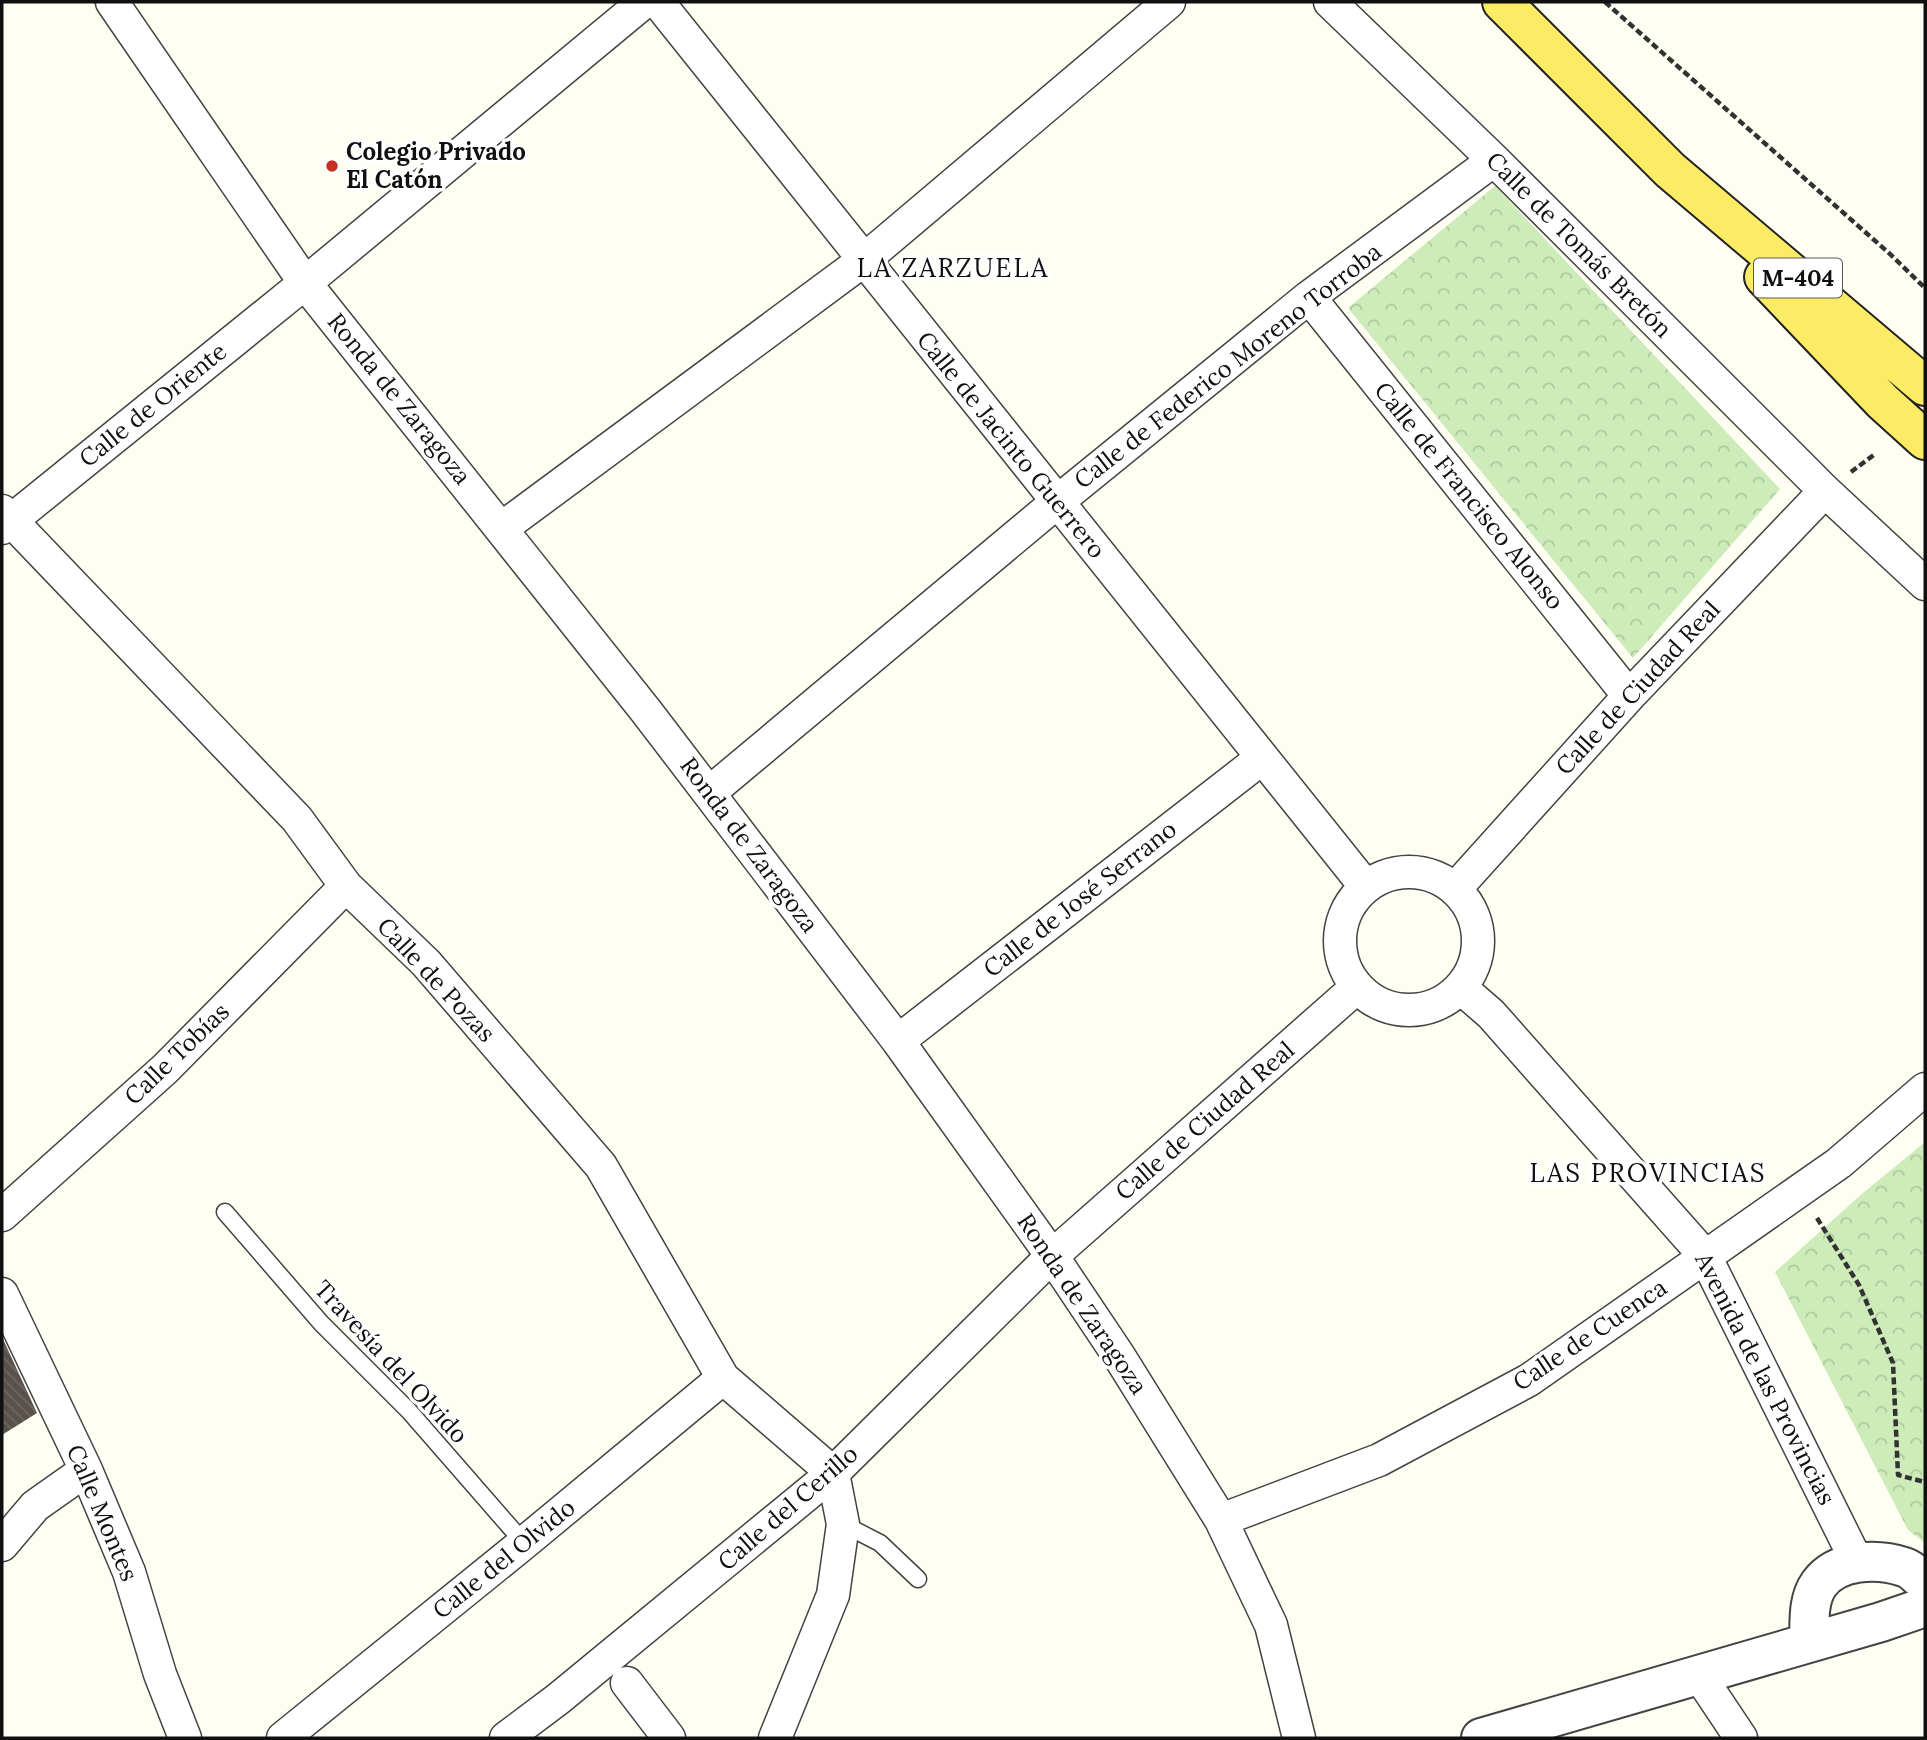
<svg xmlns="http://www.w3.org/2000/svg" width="1927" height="1740" font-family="Lora,serif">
  <defs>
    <pattern id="park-crowns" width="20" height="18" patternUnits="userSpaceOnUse" patternTransform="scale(1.75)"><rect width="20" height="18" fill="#cdecba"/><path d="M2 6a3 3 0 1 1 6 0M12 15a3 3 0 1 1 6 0" fill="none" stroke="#afc99f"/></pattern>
    <pattern id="building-back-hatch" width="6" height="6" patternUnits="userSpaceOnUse" patternTransform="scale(1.75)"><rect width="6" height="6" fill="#59524c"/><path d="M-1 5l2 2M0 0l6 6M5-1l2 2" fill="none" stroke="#6c6661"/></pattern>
  </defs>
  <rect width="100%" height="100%" fill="#fffef2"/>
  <!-- park -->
  <path fill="url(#park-crowns)" d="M1495,186L1780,489L1633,658L1348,308Z
    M1925,1142V1543L1908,1530L1775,1272L1863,1193Z"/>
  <!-- building -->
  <path fill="url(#building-back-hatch)" d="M2,1337L37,1413L2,1435Z"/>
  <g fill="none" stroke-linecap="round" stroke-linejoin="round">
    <defs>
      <path id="service" d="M225,1212L321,1323L409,1411L524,1543
        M843,1524L880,1543L918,1579"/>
      <path id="minor" d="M112,2L305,283L646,711L898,1041L1052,1256L1119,1356L1221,1520L1271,1625L1299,1738
        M658,2L1366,887
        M1330,2L1494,160L1825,491L1925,584
        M1309,297L1629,696
        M2,511L297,819L346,886L426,963L601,1166L723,1378L833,1473L843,1524L833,1595L775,1738
        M2,528L305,283L644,2
        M502,528L864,260L1169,2
        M709,793L1057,502L1309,297L1494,160
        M1340 941a69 69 0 1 1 138 0a69 69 0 1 1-138 0Z
        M1455,889L1629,696L1825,491
        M1461,988L1491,1014L1705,1256L1857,1562
        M898,1041L1262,758
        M2,1215L165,1069L346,886
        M2,1294L86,1470L129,1572L160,1674L185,1738
        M1221,1520L1379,1460L1529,1380L1839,1163L1925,1089
        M2,1545L35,1506L86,1470
        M1699,1675L1741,1738
        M627,1683L669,1738
        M283,1738L524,1543L723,1378
        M506,1738L558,1699L833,1473L1052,1256L1357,987"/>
      <path id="tertiary" d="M1809,1642C1810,1624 1807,1601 1819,1584C1837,1559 1877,1558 1904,1567C1911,1569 1919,1577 1925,1583
        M1481,1738L1881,1622L1925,1607"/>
      <path id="primary" d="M1502,2L1670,170L1925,386
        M1764,277L1883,402L1925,440"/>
    </defs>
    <!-- service casing -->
    <use href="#service" stroke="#434343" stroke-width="19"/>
    <!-- minor casing -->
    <use href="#minor" stroke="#434343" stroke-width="35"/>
    <!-- tertiary casing -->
    <use href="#tertiary" stroke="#434343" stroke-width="42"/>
    <!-- primary casing -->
    <use href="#primary" stroke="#212121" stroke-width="42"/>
    <!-- path -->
    <path stroke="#323232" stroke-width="4.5" stroke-dasharray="7 3.5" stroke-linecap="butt" d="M1605,2L1890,254L1925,288
      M1851,472L1875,454
      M1817,1218L1859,1285L1893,1363L1898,1475L1925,1482"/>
    <!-- service -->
    <use href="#service" stroke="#fff" stroke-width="16"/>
    <!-- minor -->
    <use href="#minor" stroke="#fff" stroke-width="32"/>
    <!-- tertiary -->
    <use href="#tertiary" stroke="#fff" stroke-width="38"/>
    <!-- primary -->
    <use href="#primary" stroke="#fceb65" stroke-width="38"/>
  </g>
  <!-- markers -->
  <circle fill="#c62f22" stroke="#fff" stroke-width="2.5" cx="332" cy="166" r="7"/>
  <g text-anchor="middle" stroke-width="7" stroke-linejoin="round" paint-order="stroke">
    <!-- shield labels -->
    <rect fill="#fff" stroke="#585858" stroke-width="2" x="1754" y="258.5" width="88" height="39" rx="5"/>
    <g font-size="23" font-weight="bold" fill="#101010">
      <text x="1798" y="286">M-404</text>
    </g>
    <!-- poi labels -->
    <g font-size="24" font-weight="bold" fill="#101010" stroke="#fff" text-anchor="start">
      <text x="346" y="160">Colegio Privado<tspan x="346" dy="28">El Catón</tspan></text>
    </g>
    <!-- street labels -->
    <g font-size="24" fill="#101010" stroke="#fff">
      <text transform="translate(1579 245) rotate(45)" y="8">Calle de Tomás Bretón</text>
      <text transform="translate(1228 366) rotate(-38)" y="8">Calle de Federico Moreno Torroba</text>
      <text transform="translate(399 399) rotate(51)" y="8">Ronda de Zaragoza</text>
      <text transform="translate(153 405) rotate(-39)" y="8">Calle de Oriente</text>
      <text transform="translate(1011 445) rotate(51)" y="8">Calle de Jacinto Guerrero</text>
      <text transform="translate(1469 496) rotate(51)" y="8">Calle de Francisco Alonso</text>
      <text transform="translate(1638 688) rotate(-47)" y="8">Calle de Ciudad Real</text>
      <text transform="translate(749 845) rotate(53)" y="8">Ronda de Zaragoza</text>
      <text transform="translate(1080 899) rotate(-38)" y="8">Calle de José Serrano</text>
      <text transform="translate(436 980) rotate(47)" y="8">Calle de Pozas</text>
      <text transform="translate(177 1054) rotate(-44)" y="8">Calle Tobías</text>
      <text transform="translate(1205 1121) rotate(-41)" y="8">Calle de Ciudad Real</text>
      <text transform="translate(1082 1304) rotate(56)" y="8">Ronda de Zaragoza</text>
      <text transform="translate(1590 1335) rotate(-34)" y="8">Calle de Cuenca</text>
      <text transform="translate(391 1362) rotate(47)" y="8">Travesía del Olvido</text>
      <text transform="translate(1765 1379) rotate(63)" y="8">Avenida de las Provincias</text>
      <text transform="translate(788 1508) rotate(-41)" y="8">Calle del Cerillo</text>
      <text transform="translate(102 1513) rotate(67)" y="8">Calle Montes</text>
      <text transform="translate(504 1559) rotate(-39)" y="8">Calle del Olvido</text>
    </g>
    <!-- neighbourhood labels -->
    <g font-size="26" letter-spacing="2" fill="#101010" stroke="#fff">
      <text x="953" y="277">LA ZARZUELA</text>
      <text x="1648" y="1182">LAS PROVINCIAS</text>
    </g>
  </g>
  <!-- border -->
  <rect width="1927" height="1740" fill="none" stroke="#101010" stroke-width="7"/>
</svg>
